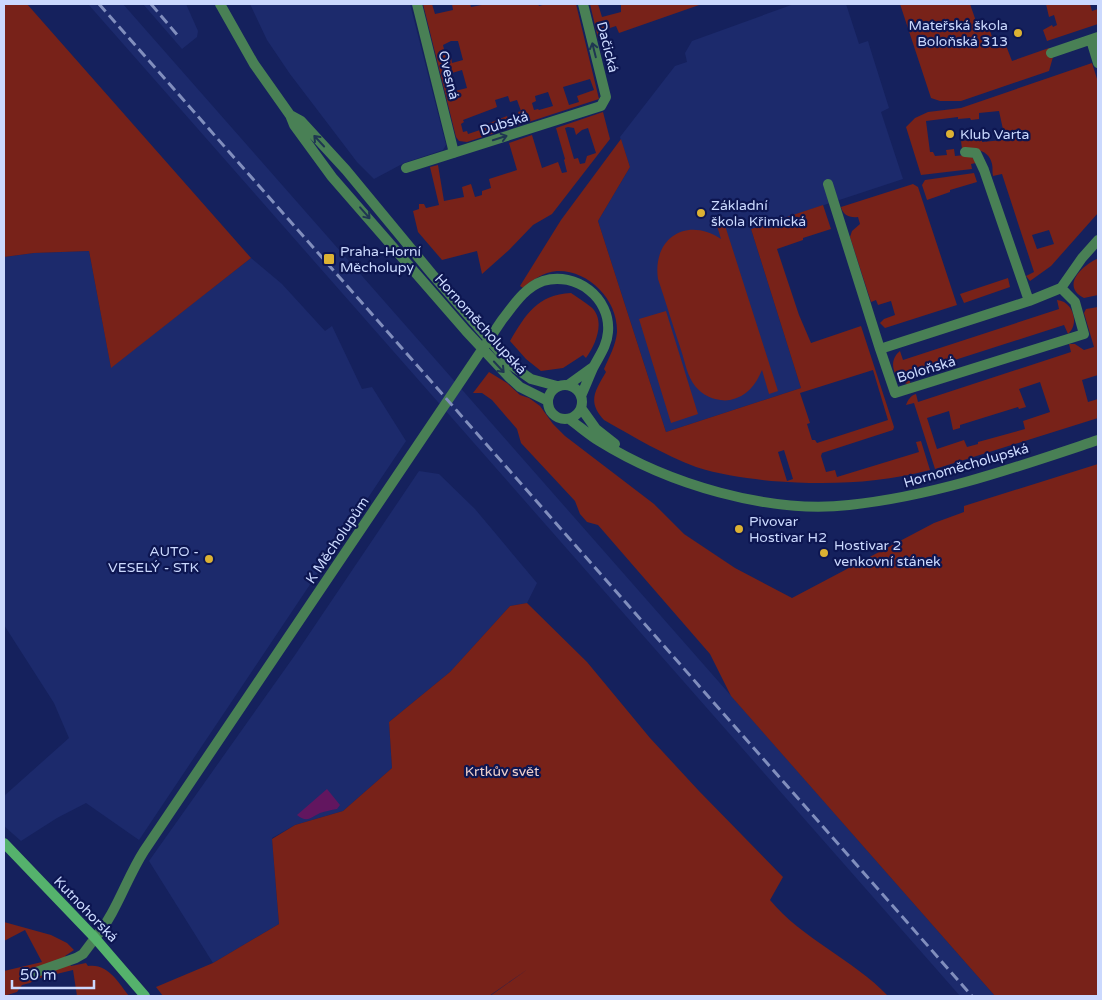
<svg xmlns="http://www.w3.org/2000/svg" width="1102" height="1000" font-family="'Varela Round',sans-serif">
  <rect width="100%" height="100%" fill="#15215d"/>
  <!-- built -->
  <path fill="#1c2a6c" d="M88,4H123L995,996H960Z
    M143,4H186L198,31L197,37L182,49Z
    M250,4H410L446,145L443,150L404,163L374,179L357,162L290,74L267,40Z
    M794,4H846L859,44L868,41L871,51L889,108L881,112L903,179L751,229L801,388L666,432L598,221L630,167L620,137L675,66L687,62L685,53L692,41Z
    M89,251L111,367L251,258L282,284L325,331L332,326L362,389L372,387L406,441L139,840L86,803L57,818L21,841L4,826V796L69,738L54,703L4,625V257L34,253Z
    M419,471L439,474L475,509L537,583L527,603L510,606L450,672L389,722L392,768L343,811L295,825L272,838L279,924L213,963L149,861L295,655Z"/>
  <!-- green -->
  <path fill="#782219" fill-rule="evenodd" d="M4,4H27L251,258L111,368L89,251L34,253L4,257Z
    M423,4H432L435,14L453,10L452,4H470L471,7L487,4H538L539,6L546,4H576L599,99L467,142L459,141L456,137ZM451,41H458L463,60L452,63L451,57L446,58L443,45ZM462,70L467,88L451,92L450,80L453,79L452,73ZM590,79L594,90L577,96L579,102L569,105L563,87ZM548,92L553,106L539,110L538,109L534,110L532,103L536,101L535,96ZM508,96L510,102L517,100L521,111L518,112L520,119L509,122L507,116L482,126L483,129L468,134L467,131L463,132L461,124L464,122L463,120L492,109L497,107L495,100Z
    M590,4H598L602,17L621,12V4H702L619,33L616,26L604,30L607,37L602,39L598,38Z
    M900,4H970L978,27L988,24L992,37L988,38L991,48L996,47L995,45L1005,43L1012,61L1049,48L1053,57L1049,71L961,101H940L931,98Z
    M1046,4H1090L1092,11L1098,9V24L1047,41L1043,30L1052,25L1053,27L1057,25L1054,15L1049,17Z
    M1092,63L1098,82V213L1051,266L1030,281L1026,276L1034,272L1002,174L993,176C992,172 993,168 992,164C989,149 973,148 962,149L961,141L982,139V142L1003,140L1002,135L1004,134L999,111L979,113V119L971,120L970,118L958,119V117L926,121L930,152H933L935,156L947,155L946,150L954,149L955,156C964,155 972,153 976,163L971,164L972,169L921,175L906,127L915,118L928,112L961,108ZM1049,230L1054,244L1037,249L1032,235Z
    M603,112L610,139L552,214L533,225L509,250L482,274L477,251L442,260L418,232L413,211L419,209V204H424L426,208L439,205L430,167L438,165L444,201L464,197L462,187L471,184L475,197L482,195V191L491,188L489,179L517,170L509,143L532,135L542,168L558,162L562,173L567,172L564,160L565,159L556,128ZM568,127L574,128L576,135L582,130L588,128L596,153L587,156L585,163L580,164L578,158L574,159L565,128Z
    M621,139L630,167L598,221L666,432L801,388L751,229L823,205L831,229L803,238V240L777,249L799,315L811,343L861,326L894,427L893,430L822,453L821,456L826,472L835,470L837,477L919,452L916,442L921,441L930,470C877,484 825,485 771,481C746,478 720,475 696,467C664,455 634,437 604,420C587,402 595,391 606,372L604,369C609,357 616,345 617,332C618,300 589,270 557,271C543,272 533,280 523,288L520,286L561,220ZM873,370L888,420L817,443L815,440H812L807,424L810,423L800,393ZM784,450L793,479L787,481L778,452Z
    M974,173L977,182L950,190V192L927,200L922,185L925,180Z
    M913,184L918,187L957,305L885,328L880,323L884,319L895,315L891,301L878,305L876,300L871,302L850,237L852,231L860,224L858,217C849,218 843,215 841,207Z
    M722,216L778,391L769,394L762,370C755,386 747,396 730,400C717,402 703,396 695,386C687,376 685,362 681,350C673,326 666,303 658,279C652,239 686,216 721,239L715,219Z
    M1097,259L1098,295L1084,298C1060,286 1083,265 1097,259Z
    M1008,278L1010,287L964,303L960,294Z
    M571,293C578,298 585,302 591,307C606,320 596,344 586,358L583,355L563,368L541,371L526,359L510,341C526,314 537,295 571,293Z
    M1057,300C1073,301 1080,324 1068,334L1064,325L908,375L911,385C895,383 886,362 900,351L903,360L1059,309Z
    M1098,307V375L1082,380L1088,402L1098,399V418L935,469L914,403L906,405C908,400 910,396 916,394L918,402L1071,352L1069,344H1075L1084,350L1094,347L1084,313L1086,309ZM1040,382L1050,412L1023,421L1025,429L978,442V444L967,447L964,440L937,449L927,418L949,411L953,430L960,428V425L1018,407L1019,409L1026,407L1019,389Z
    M666,311L698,414L671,423L639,319Z
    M489,372L507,383L520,395L529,398L540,406L553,424L565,436L654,504L684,534L735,568L792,598L934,523L964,512V506L1098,464V996H995L731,696L710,654L598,525L587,522L580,514L575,501L521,443L517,429L492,400L482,393H473Z
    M527,603L587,662L650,738L699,791L783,877L770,900C802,939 853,959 888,996H490L528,969L489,996H163L156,987L213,963L279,924L272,839L295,825L343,811L392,768L389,722L450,672L510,606Z
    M4,922L51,935L67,943L74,950L65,956L71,966L86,963L88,966C108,963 118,982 129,996H77L73,970L36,979L30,983L22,985L17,992L4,996V971L42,962L25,930L4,941Z"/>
  <!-- water -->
  <path fill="#62165f" d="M327,789L340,805L337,809C331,810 326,811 320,813C310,818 307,823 297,815Z"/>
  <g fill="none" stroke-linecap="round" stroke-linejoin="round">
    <!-- minor -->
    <path stroke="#498055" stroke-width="10" d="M417,4L454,153
      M1091,40L1098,63
      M1051,53L1098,37
      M965,152L976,153L984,170L1029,301
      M406,168L601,106L606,97L583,4
      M828,184L880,349
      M1061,288L1075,302L1084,334L895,393L880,349L1029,301L1061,288L1082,258L1098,240
      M25,976L76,958L83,954L95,938"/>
    <!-- tertiary -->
    <path stroke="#498055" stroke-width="10" d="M220,4L254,64L290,115L294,125L332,177L466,331L509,377L520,387L548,401
      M290,115L301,121L346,170L432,274L511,365L531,379L557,386
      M548 402a17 17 0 1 1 34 0a17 17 0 1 1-34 0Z
      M568,385L593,367
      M581,408L596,429L615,444
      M569,419C579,426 589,435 599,441C668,484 768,514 849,505C935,496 1017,467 1098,440
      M95,938C117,912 126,879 144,851L502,320C513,306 525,287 543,281C576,271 611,298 608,332C607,346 599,356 593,368C589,377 585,387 581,396"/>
    <!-- secondary -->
    <path stroke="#55b26c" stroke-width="10" d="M4,843L95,938L145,996"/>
    <!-- rail -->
    <path stroke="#818ebd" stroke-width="3" stroke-dasharray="10 5" stroke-linecap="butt" d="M99,4L972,996
      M151,4L179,37"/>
  </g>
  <!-- one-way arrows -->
  <defs><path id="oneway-shaft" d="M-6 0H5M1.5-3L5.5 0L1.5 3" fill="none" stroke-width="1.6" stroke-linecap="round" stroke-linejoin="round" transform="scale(1.25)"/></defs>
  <g stroke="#1f3652">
    <use href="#oneway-shaft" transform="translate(594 50) rotate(-104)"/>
    <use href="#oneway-shaft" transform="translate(500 138) rotate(-18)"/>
    <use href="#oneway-shaft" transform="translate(319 141) rotate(-133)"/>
    <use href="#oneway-shaft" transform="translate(365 213) rotate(49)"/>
    <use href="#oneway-shaft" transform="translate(499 367) rotate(47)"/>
  </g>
  <!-- markers -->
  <g fill="#dcb233" stroke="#0d1651" stroke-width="2">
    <circle cx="1018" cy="33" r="5"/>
    <circle cx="950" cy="134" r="5"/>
    <circle cx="701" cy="213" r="5"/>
    <rect x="323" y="253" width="12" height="12" rx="2.5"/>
    <circle cx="739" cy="529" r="5"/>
    <circle cx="824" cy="553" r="5"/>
    <circle cx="209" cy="559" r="5"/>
  </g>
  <g text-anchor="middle" stroke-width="4.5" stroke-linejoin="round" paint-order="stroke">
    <!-- poi labels -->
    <g font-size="14" fill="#cbd9fe" stroke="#0d1651" text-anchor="start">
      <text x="1008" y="30" text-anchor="end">Mateřská škola<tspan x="1008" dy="16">Boloňská 313</tspan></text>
      <text x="960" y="139">Klub Varta</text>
      <text x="711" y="210">Základní<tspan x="711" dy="16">škola Křimická</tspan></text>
      <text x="340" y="256">Praha-Horní<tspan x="340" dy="16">Měcholupy</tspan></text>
      <text x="749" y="526">Pivovar<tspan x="749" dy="16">Hostivar H2</tspan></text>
      <text x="834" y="550">Hostivar 2<tspan x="834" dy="16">venkovní stánek</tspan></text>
      <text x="199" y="556" text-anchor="end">AUTO -<tspan x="199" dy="16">VESELÝ - STK</tspan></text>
    </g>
    <!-- street labels -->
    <g font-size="14" fill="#cbd9fe" stroke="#0d1651">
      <text transform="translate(608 47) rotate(76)" y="5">Dačická</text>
      <text transform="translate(449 75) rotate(76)" y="5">Ovesná</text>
      <text transform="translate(504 123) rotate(-18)" y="5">Dubská</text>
      <text transform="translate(481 324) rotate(48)" y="5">Hornoměcholupská</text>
      <text transform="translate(926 369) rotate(-17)" y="5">Boloňská</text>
      <text transform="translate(966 465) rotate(-16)" y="5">Hornoměcholupská</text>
      <text transform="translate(337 540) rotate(-56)" y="5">K Měcholupům</text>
      <text transform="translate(86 909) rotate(46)" y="5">Kutnohorská</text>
    </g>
    <!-- park labels -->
    <g font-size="14" fill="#edcfca" stroke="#0d1651">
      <text x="502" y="776">Krtkův svět</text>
    </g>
  </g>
  <!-- border -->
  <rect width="1102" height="1000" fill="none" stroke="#cbd9fe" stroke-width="10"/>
  <!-- scale -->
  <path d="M12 980v8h82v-8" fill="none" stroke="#cbd9fe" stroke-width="2.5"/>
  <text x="20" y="980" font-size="15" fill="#cbd9fe" stroke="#0d1651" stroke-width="4" paint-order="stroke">50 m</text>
</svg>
